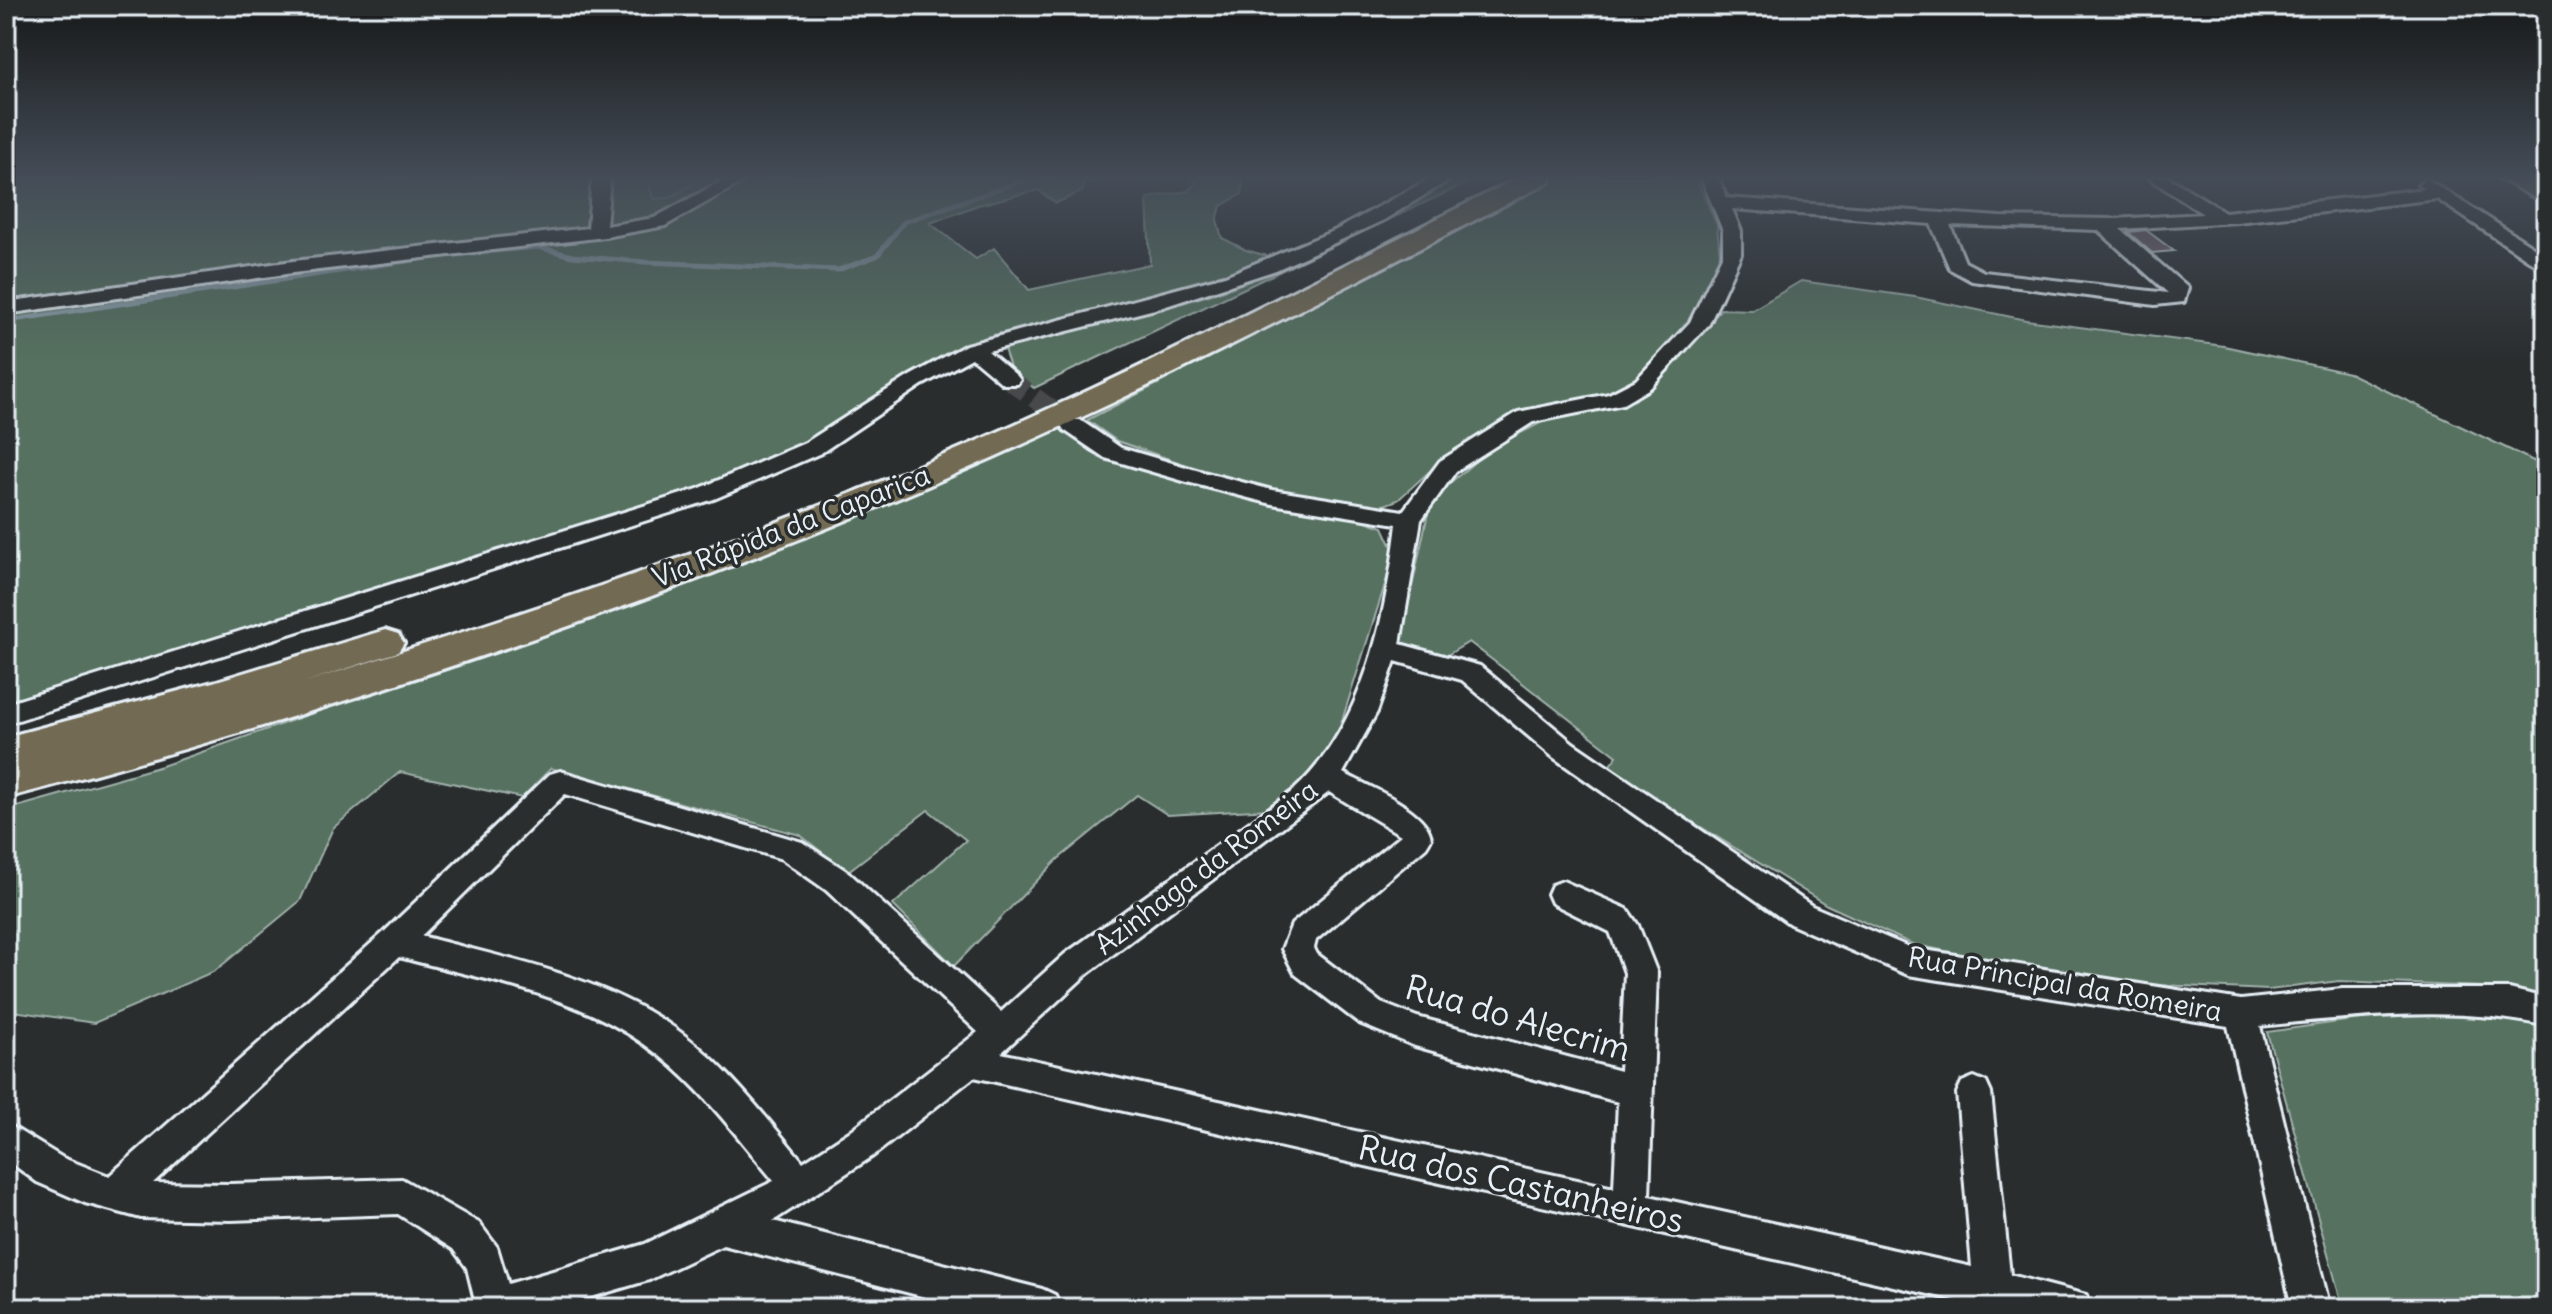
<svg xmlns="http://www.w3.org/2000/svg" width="2552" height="1314" font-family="Delius,sans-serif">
  <rect width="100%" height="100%" fill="#2a2d2e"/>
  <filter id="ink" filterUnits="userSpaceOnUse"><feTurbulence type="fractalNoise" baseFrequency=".0125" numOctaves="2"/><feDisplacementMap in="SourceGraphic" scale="16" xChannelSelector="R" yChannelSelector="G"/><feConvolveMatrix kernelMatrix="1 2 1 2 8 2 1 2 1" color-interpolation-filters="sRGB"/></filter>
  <g filter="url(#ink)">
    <!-- green -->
    <path fill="#57715f" stroke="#a0b1ac" stroke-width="2" d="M6,177H1145L1084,182L1083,191L1056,203L1038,190L978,205L930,223L976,259L994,248L1029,290L1150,264L1147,198L1188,191L1196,182L1190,177H1243L1242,194L1221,206L1217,220L1222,238L1246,250L1274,258L1250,269L986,337L922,367L829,429L759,468L6,705Z
      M1458,177H1479L1034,388L1011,370L1003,346C1078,328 1154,314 1227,289C1307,261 1383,216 1458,177Z
      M1563,177H1695L1717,225L1721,265L1688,325L1634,383L1602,396L1540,408L1499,424L1444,458L1398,500L1376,508L1242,484L1117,441L1087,420Z
      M1801,281L1915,297L2026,320L2224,346L2349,373L2546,467V1002L2484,987L2339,981L2269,990L2095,982L1912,944L1827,905L1607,769L1617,756L1469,642L1444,657L1400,643L1431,499L1490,449L1548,419L1635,400L1721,309L1752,310Z
      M1061,429L1100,458L1192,485L1348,515L1383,527L1395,553L1340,727L1312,775L1271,809L1168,815L1137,795L1057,860L954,966L893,905L966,840L928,810L847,872L800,835L551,768L522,798L400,772L333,828L300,901L215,971L94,1023L6,1010V810L162,766L593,615L814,534Z
      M2404,1013L2522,1020L2546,1025V1308H2343L2267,1032Z"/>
    <!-- water -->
    <path fill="#4b6770" stroke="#8a9ea6" stroke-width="2" d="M647,177H705L669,198L653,199Z"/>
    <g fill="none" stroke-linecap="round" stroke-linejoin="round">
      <!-- stream -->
      <path stroke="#8a9ea6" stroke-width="5" d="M6,321L433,257L538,247L572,256L645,262L838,270L877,256L904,222L1033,177"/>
    </g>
    <!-- building -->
    <path fill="#736067" stroke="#e8f1f8" stroke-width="2" d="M2146,230L2174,251L2152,253L2128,232Z"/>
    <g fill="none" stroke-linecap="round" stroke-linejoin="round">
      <!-- minor-tunnel -->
      <path stroke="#464a4c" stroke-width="20" stroke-dasharray="20 10" stroke-linecap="butt" d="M1010,380L1072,425"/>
      <defs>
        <path id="minor" d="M592,177H610L606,226L654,218L729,177H751L665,226L605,237L293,273L6,314V302L293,261L588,228Z
          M1433,177H1454L1384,220L1276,270L1163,307L988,351L1017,376L1020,380L1017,384H1003L972,358L922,385L821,453L714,499L6,724V704L698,489L805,443L908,377L966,345L1225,276L1336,230Z
          M1701,177H1718L1727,198L2000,217L2113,219L2203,214L2147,177H2168L2225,212L2424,189L2418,184L2427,179L2546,255V269L2539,267L2437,199L2237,222L2120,229L2188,288L2184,302L2155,305L1972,281L1950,269L1931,224L1732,209L1741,231V254L1709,324L1650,388L1623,404L1533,422L1456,471L1421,520L1400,644L1480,666L1573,743L1812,906L1911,948L2241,1000L2342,989H2509L2546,998V1026C2461,1005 2347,1017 2260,1026L2330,1308H2292L2228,1026L1908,975L1790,924L1553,757L1462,680L1395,661L1377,712L1343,773C1366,785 1430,811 1431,839L1426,847L1316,940L1314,948L1317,954L1381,1003L1417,1017L1620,1071L1625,973L1610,932L1552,903L1548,894L1552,885L1563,881L1627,909L1638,925L1657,973L1649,1196L1972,1267L1957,1093L1962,1082L1974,1077L1986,1082L1991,1093L2010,1275L2086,1295L2092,1308H1990L974,1077L873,1156L773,1221L1042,1289L1055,1295L1061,1308H968L723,1245L649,1280L554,1308H472L475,1301L467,1268L453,1249L398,1214L231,1220L141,1218L85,1203L37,1182L6,1159V1123L63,1158L109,1176L383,933L550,774L560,771L802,842L848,872L1001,1012L1065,954L1293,791C1364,727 1386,616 1397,524L1272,504L1187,482L1105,458L1064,430L1061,425L1064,420H1080L1121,448L1203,472L1272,490L1403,511L1440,461L1518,412L1609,394L1636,380L1690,322L1723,254V231ZM1950,225L2098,230L2168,293L1984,272L1965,262ZM1329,792L1401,835L1292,924L1282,949L1295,974L1359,1023L1415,1046L1618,1102L1614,1188L1001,1053L1087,974ZM565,794L782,859L826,890L978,1032L849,1132L803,1162C762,1113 721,1058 667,1023C595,975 503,958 421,936ZM399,957C481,979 574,994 644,1044C696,1080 734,1133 774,1181L645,1244L508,1284L497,1247L479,1223L402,1179L231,1184L153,1183Z"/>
        <path id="highway" d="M1520,177H1552L1549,182C1365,276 1183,374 994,457C680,597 339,711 6,798V737L213,682L385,630L398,634L404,643L398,652L302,683C528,613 753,538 970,444C1157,363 1337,268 1520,177Z
          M2497,177H2529L2546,186V204Z"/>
      </defs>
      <!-- minor casing -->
      <use href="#minor" stroke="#e8f1f8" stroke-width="6"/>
      <!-- highway casing -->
      <use href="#highway" stroke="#e8f1f8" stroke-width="6"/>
      <!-- minor -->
      <use href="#minor" fill="#2a2d2e" fill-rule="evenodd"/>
      <!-- highway -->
      <use href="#highway" fill="#736b52" fill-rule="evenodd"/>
    </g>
  </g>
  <!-- sky -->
  <linearGradient id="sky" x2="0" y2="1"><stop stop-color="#171919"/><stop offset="0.49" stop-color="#444c57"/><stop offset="1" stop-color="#444c57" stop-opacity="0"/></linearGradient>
  <rect width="2552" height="361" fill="url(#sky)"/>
  <g text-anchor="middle" stroke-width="7" stroke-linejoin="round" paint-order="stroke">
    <!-- street labels -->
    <g font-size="28" fill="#e8f1f8" stroke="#2a2d2e">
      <text transform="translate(791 526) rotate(-21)" y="10">Via Rápida da Caparica</text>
      <text transform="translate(1206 867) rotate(-37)" y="10">Azinhaga da Romeira</text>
      <text transform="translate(2065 984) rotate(10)" y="10">Rua Principal da Romeira</text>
    </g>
    <!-- near-street labels -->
    <g font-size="34" fill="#e8f1f8" stroke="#2a2d2e">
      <text transform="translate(1518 1018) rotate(16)" y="12">Rua do Alecrim</text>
      <text transform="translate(1521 1184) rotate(13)" y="12">Rua dos Castanheiros</text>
    </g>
  </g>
  <!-- margin -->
  <rect width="2552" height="1314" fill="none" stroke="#2a2d2e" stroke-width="32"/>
  <rect x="16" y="16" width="2520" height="1282" fill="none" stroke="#e8f1f8" stroke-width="3" filter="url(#ink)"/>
</svg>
